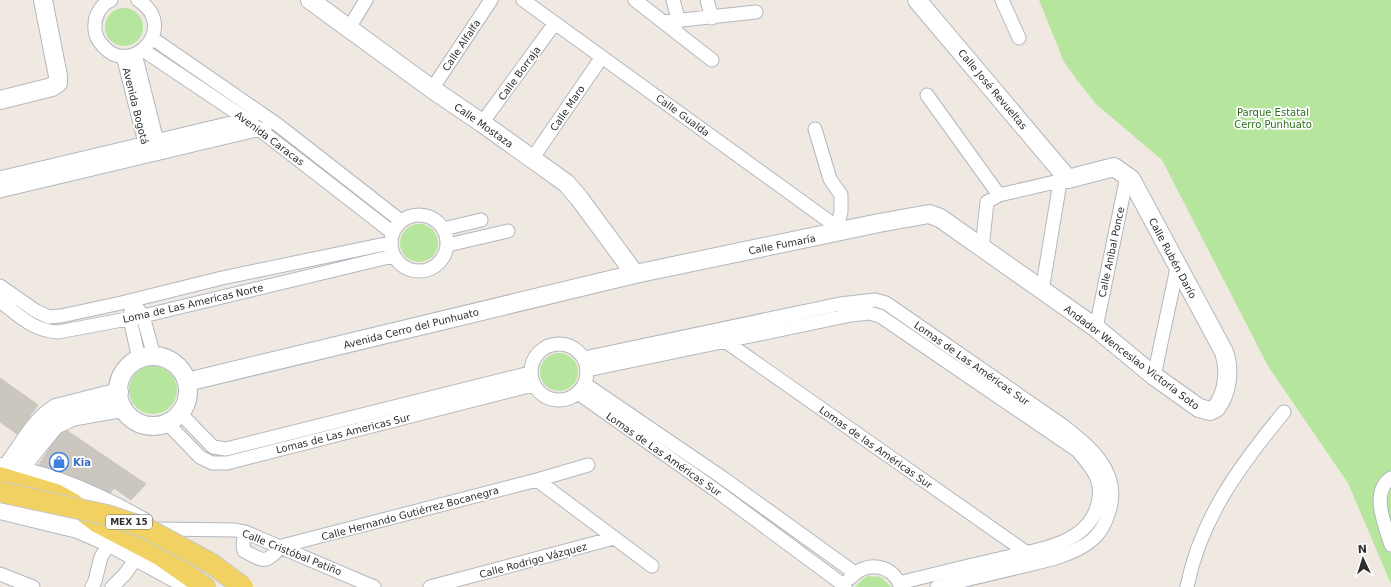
<svg xmlns="http://www.w3.org/2000/svg" width="1391" height="587" font-family="'DejaVu Sans',sans-serif">
  <rect width="100%" height="100%" fill="#efe9e1"/>
  <!-- green -->
  <path fill="#b6e59e" d="M1039,0H1391V584L1348,483L1268,366L1162,160L1096,104L1077,80L1064,62Z
    M105 27a19 19 0 1 1 38 0a19 19 0 1 1-38 0Z
    M400 243a19 19 0 1 1 38 0a19 19 0 1 1-38 0Z
    M540 372a19 19 0 1 1 38 0a19 19 0 1 1-38 0Z
    M129 390a24 24 0 1 1 48 0a24 24 0 1 1-48 0Z
    M868,576L881,577L891,587H855L863,579Z"/>
  <!-- building -->
  <path fill="#cbc7bf" stroke="#cbc5ba" d="M0,378L38,405L17,434L0,422Z
    M63,428L146,484L131,500L114,488L108,496L38,466Z"/>
  <g fill="none" stroke-linecap="round" stroke-linejoin="round">
    <defs>
      <path id="street" d="M111,0C102,4 95,14 95,25C94,33 98,41 104,47C132,78 180,26 138,0
        M523,0L837,227L841,232
        M635,0L712,60
        M673,0L679,22
        M707,0L712,18
        M1002,0L1019,38
        M663,22L756,12
        M349,28L366,0
        M152,38L278,125L401,221
        M143,50L246,119L393,233
        M135,54L159,149
        M123,56L147,151
        M432,89L491,0
        M927,95L999,195
        M482,123L555,23
        M815,129L830,179L841,195V212L837,227
        M532,159L602,57
        M0,178L252,118
        M0,191L265,128
        M391 243a28 28 0 1 1 56 0a28 28 0 1 1-56 0Z
        M443,229L481,220
        M448,245L508,231
        M982,249L987,202L999,195L1068,179
        M0,286L36,311L49,317L61,316L121,303L222,278L390,243
        M1042,291L1060,182
        M0,301C18,315 34,331 58,332L143,316L393,256
        M138,309L143,316L154,356
        M131,311L130,319L139,359
        M1096,328L1127,176
        M722,339L1030,555
        M531 372a28 28 0 1 1 56 0a28 28 0 1 1-56 0Z
        M584,358L840,304L875,300L886,303L1062,425C1088,445 1120,470 1110,508C1106,522 1101,534 1088,543C1068,557 1043,561 1020,567C993,573 965,580 937,587
        M587,370L851,315L869,313L880,316L1078,451C1094,470 1106,484 1096,510C1082,548 1028,551 994,560C963,567 931,575 899,583
        M1154,376L1177,268
        M585,384L723,478L855,573
        M578,393L714,489L845,586
        M180,413L213,447L226,449L530,373
        M167,423L200,457L212,463H227L533,385
        M1391,478C1370,492 1385,525 1391,545
        M537,480L652,566
        M158,529L235,530L245,532L374,587
        M245,532L243,544L244,551C266,562 264,564 282,546L537,480L588,465
        M0,574L33,587
        M850,578C866,561 892,563 901,587
        M92,587L95,581L101,557L110,543
        M112,587L125,574L137,557
        M430,587L614,538
        M1187,587C1200,519 1241,464 1284,412"/>
      <path id="secondary" d="M310,0L432,89L482,123L566,183L579,198L635,274
        M0,100L52,87L58,83V76L43,0
        M118 391a35 35 0 1 1 70 0a35 35 0 1 1-70 0Z
        M187,382L635,274L879,223L929,214L940,218L1096,328L1154,376L1199,408L1210,411L1216,408C1228,393 1230,369 1224,352L1131,179L1114,167L1068,179L917,0
        M0,467C51,474 100,497 144,522
        M6,468C22,448 34,421 56,408L119,392
        M20,470L21,467L55,425L72,417L123,408
        M0,510L78,529L110,543L191,587"/>
      <path id="primary" d="M0,477L56,494L72,503L98,523L161,556L205,587"/>
    </defs>
    <!-- street casing -->
    <use href="#street" stroke="#b4b7c1" stroke-width="15"/>
    <!-- secondary casing -->
    <use href="#secondary" stroke="#b4b7c1" stroke-width="20"/>
    <!-- primary casing -->
    <use href="#primary" stroke="#c9c9c9" stroke-width="22"/>
    <!-- street -->
    <use href="#street" stroke="#fff" stroke-width="13"/>
    <!-- secondary -->
    <use href="#secondary" stroke="#fff" stroke-width="18"/>
    <!-- primary -->
    <use href="#primary" stroke="#f2d163" stroke-width="20"/>
    <defs>
      <path id="primary-bridge" d="M0,492L107,515L146,528L212,564L243,587"/>
    </defs>
    <!-- primary-bridge casing -->
    <use href="#primary-bridge" stroke="#c9c9c9" stroke-width="22" stroke-linecap="butt"/>
    <!-- primary-bridge -->
    <use href="#primary-bridge" stroke="#f2d163" stroke-width="20"/>
  </g>
  <!-- icons -->
  <defs>
    <symbol id="shop-ring" viewBox="-11 -11 22 22"><circle r="9.5" fill="#fff" stroke="#3f7fe0" stroke-width="1.5"/><path d="M-5-2.5h2.3a2.7 3.5 0 0 1 5.4 0H5L5.5 6h-11ZM-1.5-2.5h3a1.5 2.3 0 0 0-3 0Z" fill="#3f7fe0"/></symbol>
  </defs>
  <g fill-rule="evenodd">
    <use href="#shop-ring" x="48" y="451" width="22" height="22"/>
  </g>
  <g text-anchor="middle" stroke-width="3.5" stroke-linejoin="round" paint-order="stroke">
    <!-- shield labels -->
    <rect fill="#fff" stroke="#6d6d6d" stroke-width="1" x="106" y="515" width="46" height="14" rx="3"/>
    <g font-size="9" font-weight="bold" fill="#2e2e2e">
      <text x="129" y="525">MEX 15</text>
    </g>
    <!-- street labels -->
    <g font-size="10" fill="#2e2e2e" stroke="#fff">
      <text transform="translate(461 45) rotate(-56)" y="4">Calle Alfalfa</text>
      <text transform="translate(519 73) rotate(-54)" y="4">Calle Borraja</text>
      <text transform="translate(993 89) rotate(50)" y="4">Calle José Revueltas</text>
      <text transform="translate(136 106) rotate(76)" y="4">Avenida Bogotá</text>
      <text transform="translate(567 108) rotate(-56)" y="4">Calle Maro</text>
      <text transform="translate(683 115) rotate(36)" y="4">Calle Gualda</text>
      <text transform="translate(484 125) rotate(35)" y="4">Calle Mostaza</text>
      <text transform="translate(270 138) rotate(37)" y="4">Avenida Caracas</text>
      <text transform="translate(782 244) rotate(-11)" y="4">Calle Fumaría</text>
      <text transform="translate(1111 252) rotate(-78)" y="4">Calle Aníbal Ponce</text>
      <text transform="translate(1173 258) rotate(62)" y="4">Calle Rubén Darío</text>
      <text transform="translate(193 303) rotate(-13)" y="4">Loma de Las Americas Norte</text>
      <text transform="translate(411 328) rotate(-14)" y="4">Avenida Cerro del Punhuato</text>
      <text transform="translate(1132 357) rotate(37)" y="4">Andador Wenceslao Victoria Soto</text>
      <text transform="translate(972 363) rotate(35)" y="4">Lomas de Las Américas Sur</text>
      <text transform="translate(343 433) rotate(-14)" y="4">Lomas de Las Americas Sur</text>
      <text transform="translate(876 447) rotate(35)" y="4">Lomas de las Américas Sur</text>
      <text transform="translate(664 454) rotate(35)" y="4">Lomas de Las Américas Sur</text>
      <text transform="translate(410 513) rotate(-15)" y="4">Calle Hernando Gutiérrez Bocanegra</text>
      <text transform="translate(292 552) rotate(22)" y="4">Calle Cristóbal Patiño</text>
      <text transform="translate(533 560) rotate(-15)" y="4">Calle Rodrigo Vázquez</text>
    </g>
    <!-- park labels -->
    <g font-size="10" fill="#2c6e1b" stroke="#fff">
      <text x="1273" y="116">Parque Estatal<tspan x="1273" dy="12">Cerro Punhuato</tspan></text>
    </g>
    <!-- shop labels -->
    <g font-size="10" font-weight="bold" fill="#366cbe" stroke="#fff" text-anchor="start">
      <text x="73" y="466">Kia</text>
    </g>
  </g>
  <!-- north arrow -->
  <g transform="translate(1363 559) rotate(356)" stroke="#ffffff" stroke-width="3" paint-order="stroke">
  <path d="M0-3L7 15L0 10L-7 15Z" fill="#2e2e2e"/>
  <text y="-6" font-size="11" font-weight="bold" text-anchor="middle" fill="#2e2e2e">N</text>
  </g>
</svg>
